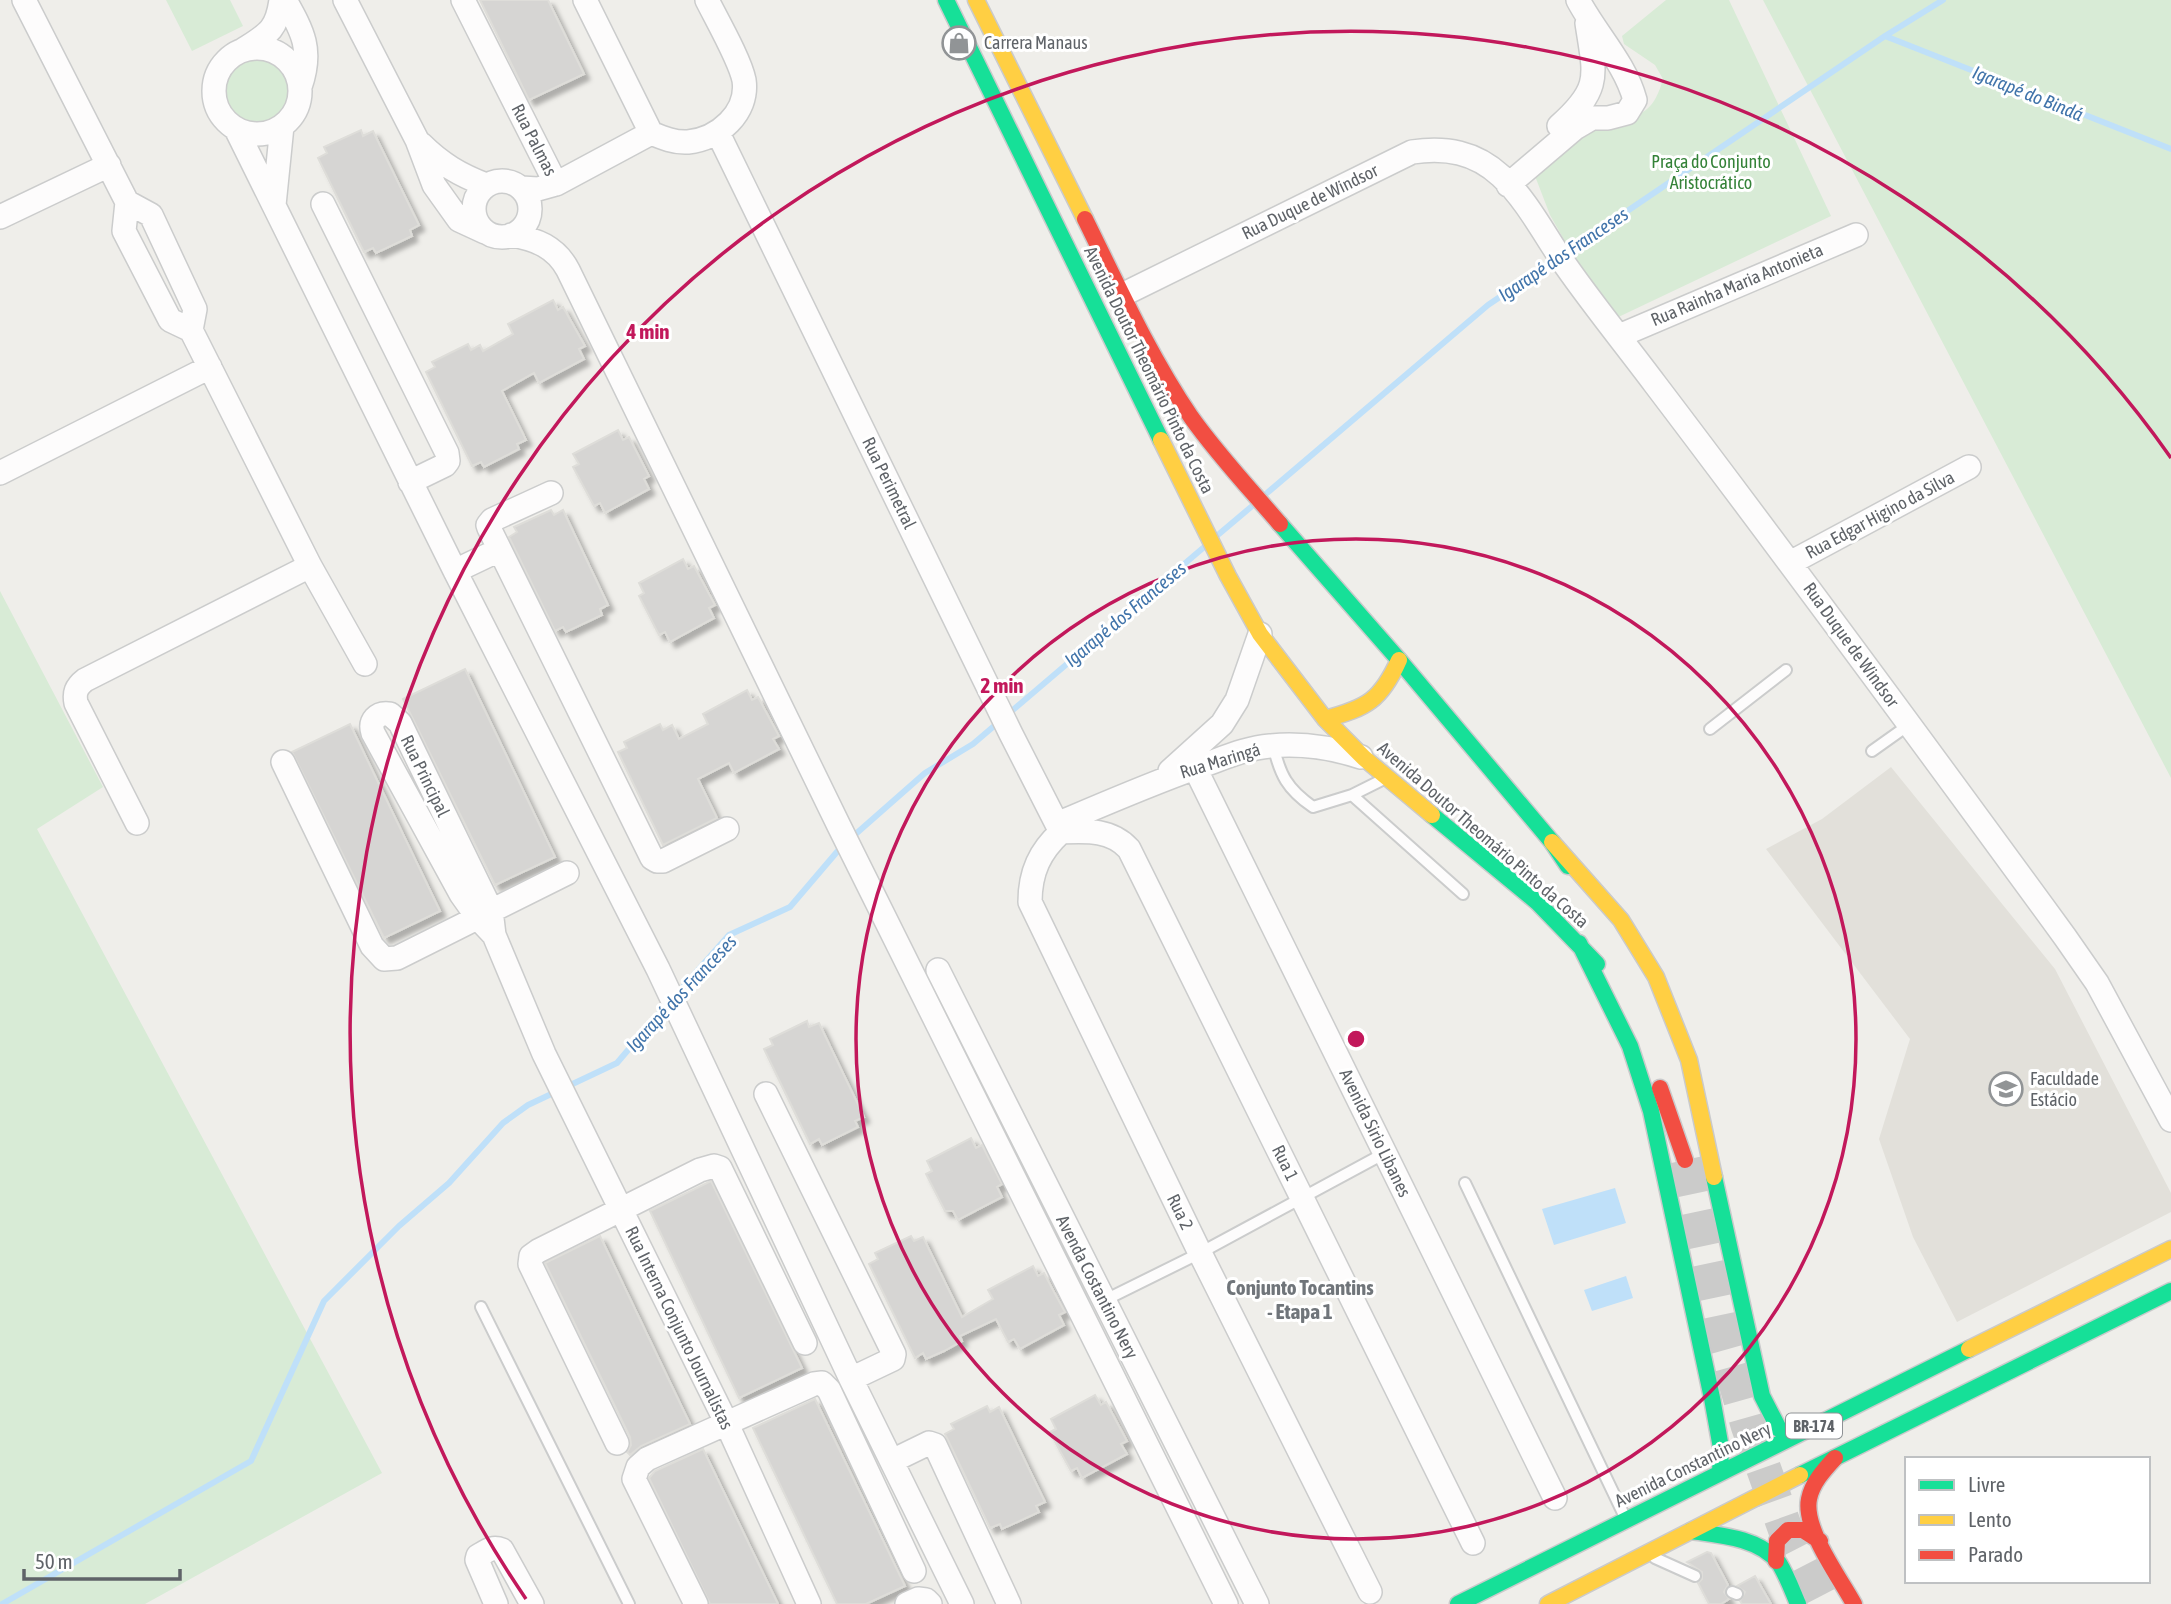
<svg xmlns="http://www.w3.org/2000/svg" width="2171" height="1604" font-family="'Asap Condensed',sans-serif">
  <defs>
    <filter id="shadow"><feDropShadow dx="5.5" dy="5.5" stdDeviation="2" flood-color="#0004"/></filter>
  </defs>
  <rect width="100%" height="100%" fill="#efeeea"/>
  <!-- education -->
  <path fill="#e2e0da" d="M1891,767L2055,969L2171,1193V1212L1957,1322L1913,1237L1879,1139L1910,1039L1766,849L1822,819Z"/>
  <!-- green -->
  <path fill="#d8ebd6" d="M166,0H230L243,26L192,51Z
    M1666,0H1729L1831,216L1610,321L1550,215L1535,176L1588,112C1627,117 1650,126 1663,79L1655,65L1624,44L1622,36Z
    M1763,0H2171V778Z
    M222 89a36 36 0 1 1 72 0a36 36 0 1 1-72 0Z
    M0,591L103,787L37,829L382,1473L145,1604H0Z"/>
  <!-- water -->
  <path fill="#bfe0f9" d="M1615,1188L1626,1223L1554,1245L1542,1209Z
    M1626,1276L1633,1298L1592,1311L1584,1290Z"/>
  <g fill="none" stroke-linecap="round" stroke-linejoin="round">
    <!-- stream -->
    <path stroke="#bfe0f9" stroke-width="6" d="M1885,36L2171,149
      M1564,254L1885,36L1943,0
      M1267,493L1488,305L1555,260
      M1219,534L1251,507
      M850,839L925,773L973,744L1203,548
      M676,995L729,935L790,907L842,846
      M2,1604L251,1461L324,1301L399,1226L449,1183L503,1123L528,1105L617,1063L668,1003"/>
  </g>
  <!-- building -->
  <path fill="#d6d5d3" stroke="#deddd9" stroke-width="2" filter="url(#shadow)" d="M480,0H548L584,74L529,100Z
    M361,130L363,136L373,131L419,225L410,230L412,236L376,253L373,248L364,252L318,158L327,153L324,147Z
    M553,300L558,310L563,307L585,346L579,349L584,359L539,383L534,373L502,391L526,440L517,444L519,449L484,467L481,462L472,466L426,372L435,367L432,362L468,344L471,350L480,345L483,351L513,334L508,324Z
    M618,430L623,440L629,437L649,476L644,479L649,489L605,513L600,503L594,506L573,467L579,464L573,454Z
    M551,510L554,515L563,510L608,605L600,609L602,615L566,632L563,627L555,631L509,537L517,532L514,527Z
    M683,559L688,569L694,566L715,605L709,608L714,618L670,642L665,632L659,635L639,596L644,593L639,583Z
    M465,669L555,857L495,885L403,699Z
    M747,690L752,700L758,697L779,736L773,739L779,749L734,773L729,763L698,779L717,818L663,845L618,752L627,748L624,742L660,724L663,730L672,725L679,739L708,724L703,714Z
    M350,724L440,911L384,938L292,752Z
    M807,1021L809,1027L819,1023L864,1117L855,1121L858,1127L822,1145L819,1139L810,1144L764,1049L773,1045L770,1039Z
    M971,1138L976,1148L982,1145L1002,1184L997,1187L1002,1197L958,1220L953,1211H945L926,1174L932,1171L927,1161Z
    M711,1181L802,1368L739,1398L650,1211Z
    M600,1236L690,1424L641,1446L630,1455L627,1452L631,1445L630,1437L545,1263Z
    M911,1236L914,1241L923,1237L962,1317L993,1299L988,1290L1033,1266L1038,1276L1044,1273L1054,1292L1065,1312L1059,1315L1064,1325L1020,1349L1014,1339L1008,1342L996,1319L960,1336L962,1341L944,1351L926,1359L923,1353L915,1358L869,1264L878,1259L875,1253Z
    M1095,1395L1101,1405L1106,1402L1127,1441L1121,1444L1127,1454L1082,1478L1077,1468L1071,1471L1060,1451L1050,1432L1056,1429L1051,1419Z
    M815,1399L905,1586L866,1604H837L753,1428Z
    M987,1406L990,1412L999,1407L1045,1502L1036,1506L1039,1512L1002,1529L1000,1524L990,1528L945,1434L954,1429L951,1424Z
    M703,1449L704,1451L778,1604H710L649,1478L655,1471Z
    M1707,1552L1711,1553L1728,1585L1724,1592L1729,1599L1721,1604H1709L1698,1583L1702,1579V1572L1687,1562Z
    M1755,1576L1771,1604H1742L1740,1601L1745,1592L1737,1586Z"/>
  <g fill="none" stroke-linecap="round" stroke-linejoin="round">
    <!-- primary-tunnel -->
    <path stroke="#cbcbca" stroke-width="35" stroke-dasharray="35 18" stroke-linecap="butt" d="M1685,1160L1721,1330L1748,1425L1786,1531L1824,1604"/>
    <defs>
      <path id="lane" d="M1710,729L1786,670
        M1273,745C1280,775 1287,789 1313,807L1352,795L1382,780
        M1872,751L1910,724
        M1352,795L1463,894
        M1465,1183L1623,1513
        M1103,1301L1200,1253L1385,1153
        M481,1307L629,1604
        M1655,1558L1695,1576
        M1732,1592L1737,1594"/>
      <path id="street" d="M24,0L127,202L124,231L170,320L191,330L195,309L151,215L127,202
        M285,0C303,32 313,50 300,87
        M345,0L417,140L434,185L459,220L485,232
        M463,0L556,184
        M585,0L651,133
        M214 91a43 43 0 1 1 86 0a43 43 0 1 1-86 0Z
        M243,50C268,34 277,30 281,0
        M1559,126C1602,88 1595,76 1587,23
        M236,129L455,571L658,969L851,1379L962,1604
        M718,133L1011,734L1061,832
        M421,144C441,164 460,175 486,185
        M474 209a28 28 0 1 1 56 0a28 28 0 1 1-56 0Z
        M1508,185L1575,128L1592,118H1608L1627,113L1635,100C1625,63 1596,34 1578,0
        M521,188L538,189L556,184L651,133C663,138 675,143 688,142C718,139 749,113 744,80C740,60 717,20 707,0
        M323,204L447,453L448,461L445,465L410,482
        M274,205L282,126
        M0,217L109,165
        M511,235C536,239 556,247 568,270L839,826L1226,1604
        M1122,295L1412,152C1446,147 1475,152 1501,176C1527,200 1545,236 1566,266C1594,306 1625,344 1655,384C1794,567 1930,752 2065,937L2097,983L2171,1120
        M191,330L310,566L365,664
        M1619,336L1856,235
        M0,473L210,367
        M551,493L492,520L488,525L489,528L652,858L657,861H663L727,829
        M1790,563L1969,467
        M455,571L499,550
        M283,762L372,946L384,959L397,958L567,873
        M1195,768L1555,1498
        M1170,771L1222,724L1237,700L1260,634
        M137,823L76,703C74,693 76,687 85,680L310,566
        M1057,824C1104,804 1150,784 1198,767C1222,759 1245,748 1270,746C1300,743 1333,748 1361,757
        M1061,832C1040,851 1030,872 1030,902L1200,1253L1370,1592
        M1061,832C1086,831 1111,829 1129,849L1473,1543
        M494,935L478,918L461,894L373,733C369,721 377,712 390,714L400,723L491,910L494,935L544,1054L726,1422L809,1604
        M938,970L1257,1604
        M766,1094L894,1354L893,1359L851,1379
        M617,1443L530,1264L531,1256L538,1251L700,1170L714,1166L720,1168L805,1343
        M892,1461L929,1443L935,1445L1009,1604
        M496,1604L477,1560L478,1556C487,1551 492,1546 502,1550L532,1604
        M696,1604L634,1479L638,1467L647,1459L814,1384L822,1383L829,1390L914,1571
        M907,1604L918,1599L926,1600L930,1604"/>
      <path id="fast" d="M946,0L1161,440
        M1280,524L1399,660L1552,842L1568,866
        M1432,815L1537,902L1597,964
        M1579,943L1630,1046L1651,1111L1712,1398L1721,1448L1720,1472
        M1714,1177L1762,1396L1779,1429L1794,1436
        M1800,1475L2171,1291
        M1691,1531C1720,1535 1760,1538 1779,1563C1787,1576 1792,1590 1798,1604
        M1458,1604L1969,1349"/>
      <path id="slow" d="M976,0L1085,219
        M1161,440L1228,576L1260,634L1325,719L1364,758L1432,815
        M1325,719C1367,708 1381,700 1399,660
        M1552,842L1621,920L1656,977L1689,1060L1714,1177
        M1969,1349L2171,1249
        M1548,1604L1800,1475"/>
      <path id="jam" d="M1085,219C1118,286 1149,355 1191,417C1218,455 1250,489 1280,524
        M1660,1088L1685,1160
        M1835,1458C1824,1470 1812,1483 1809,1499C1803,1529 1840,1578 1854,1604
        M1776,1561L1777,1541L1788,1530H1803L1820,1541"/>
    </defs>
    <!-- lane casing -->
    <use href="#lane" stroke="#cbcccc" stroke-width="14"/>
    <!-- street casing -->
    <use href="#street" stroke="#cbcccc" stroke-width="26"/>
    <!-- fast casing -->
    <use href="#fast" stroke="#cacacb" stroke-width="19"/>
    <!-- slow casing -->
    <use href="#slow" stroke="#cacacb" stroke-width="19"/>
    <!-- jam casing -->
    <use href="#jam" stroke="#cacacb" stroke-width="19"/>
    <!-- lane -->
    <use href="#lane" stroke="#fdfcfc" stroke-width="10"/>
    <!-- street -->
    <use href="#street" stroke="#fdfcfc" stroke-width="23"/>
    <!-- fast -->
    <use href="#fast" stroke="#16e098" stroke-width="16"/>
    <!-- slow -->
    <use href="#slow" stroke="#ffcf43" stroke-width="16"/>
    <!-- jam -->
    <use href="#jam" stroke="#f24e42" stroke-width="16"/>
  </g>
  <!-- distance rings -->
  <g fill="none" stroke="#c2185b" stroke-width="3.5">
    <circle cx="1356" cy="1039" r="500"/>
    <path d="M526 1599A1001 1001 0 0 1 2171 458"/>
  </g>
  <!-- icons -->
  <defs>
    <symbol id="shop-ring" viewBox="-11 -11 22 22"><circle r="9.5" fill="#fff" stroke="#919496" stroke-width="1.5"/><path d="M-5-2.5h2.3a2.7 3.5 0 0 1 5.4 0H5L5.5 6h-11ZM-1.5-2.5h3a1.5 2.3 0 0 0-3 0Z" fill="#919496"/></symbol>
    <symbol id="university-ring" viewBox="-11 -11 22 22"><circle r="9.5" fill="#fff" stroke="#919496" stroke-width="1.5"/><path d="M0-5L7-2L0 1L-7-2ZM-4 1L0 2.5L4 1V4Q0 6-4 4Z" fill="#919496"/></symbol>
  </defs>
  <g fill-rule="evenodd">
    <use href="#shop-ring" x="940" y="24" width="38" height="38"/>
    <use href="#university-ring" x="1987" y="1070" width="38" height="38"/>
  </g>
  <g text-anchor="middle" stroke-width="6" stroke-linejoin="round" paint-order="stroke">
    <!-- shield labels -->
    <rect fill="#fff" stroke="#8f9295" stroke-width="2" x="1786" y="1413.5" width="56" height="25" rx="5"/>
    <g font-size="16" font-weight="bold" fill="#5f6368">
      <text x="1814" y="1432">BR-174</text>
    </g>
    <!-- poi labels -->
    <g font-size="18" fill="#5f6368" stroke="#fff" text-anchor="start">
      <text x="984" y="49">Carrera Manaus</text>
      <text x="2030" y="1085">Faculdade<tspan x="2030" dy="21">Estácio</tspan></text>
    </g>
    <!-- street labels -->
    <g font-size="18" fill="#5f6368" stroke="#fff">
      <text transform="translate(534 140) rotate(63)" y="6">Rua Palmas</text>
      <text transform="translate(1310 202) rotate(-26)" y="6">Rua Duque de Windsor</text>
      <text transform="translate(1737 285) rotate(-23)" y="6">Rua Rainha Maria Antonieta</text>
      <text transform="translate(1149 370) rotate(64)" y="6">Avenida Doutor Theomário Pinto da Costa</text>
      <text transform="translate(889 483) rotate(64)" y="6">Rua Perimetral</text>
      <text transform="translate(1880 515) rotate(-28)" y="6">Rua Edgar Higino da Silva</text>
      <text transform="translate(1851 645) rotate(54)" y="6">Rua Duque de Windsor</text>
      <text transform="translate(1220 761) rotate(-17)" y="6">Rua Maringá</text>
      <text transform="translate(425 776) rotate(64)" y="6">Rua Principal</text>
      <text transform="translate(1483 835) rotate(41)" y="6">Avenida Doutor Theomário Pinto da Costa</text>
      <text transform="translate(1375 1133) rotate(64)" y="6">Avenida Sirio Libanes</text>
      <text transform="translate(1285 1163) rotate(64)" y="6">Rua 1</text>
      <text transform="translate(1180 1212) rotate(64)" y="6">Rua 2</text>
      <text transform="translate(1097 1287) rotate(63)" y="6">Avenda Costantino Nery</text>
      <text transform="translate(679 1328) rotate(64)" y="6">Rua Interna Conjunto Journalistas</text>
      <text transform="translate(1693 1465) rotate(-26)" y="6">Avenida Constantino Nery</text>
    </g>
    <!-- park labels -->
    <g font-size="18" fill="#348238" stroke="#fff">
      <text x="1711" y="168">Praça do Conjunto<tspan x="1711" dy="21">Aristocrático</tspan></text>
    </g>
    <!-- water labels -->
    <g font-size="19" font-style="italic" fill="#4174aa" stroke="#fff">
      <text transform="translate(2028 93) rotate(22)" y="7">Igarapé do Bindá</text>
      <text transform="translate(1563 254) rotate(-34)" y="7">Igarapé dos Franceses</text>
      <text transform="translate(1125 614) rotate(-40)" y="7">Igarapé dos Franceses</text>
      <text transform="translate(681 993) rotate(-47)" y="7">Igarapé dos Franceses</text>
    </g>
    <!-- quarter labels -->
    <g font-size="21" font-weight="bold" fill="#70757a" stroke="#fff">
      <text x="1300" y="1295">Conjunto Tocantins<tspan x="1300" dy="24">- Etapa 1</tspan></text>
    </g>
  </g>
  <circle cx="1356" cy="1039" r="10" fill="#c2185b" stroke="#fff" stroke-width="3.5"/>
  <g font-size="21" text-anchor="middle" font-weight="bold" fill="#c2185b" stroke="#fff" stroke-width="6" stroke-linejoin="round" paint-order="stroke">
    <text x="648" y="339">4 min</text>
    <text x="1002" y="693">2 min</text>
  </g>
  <!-- legend -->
  <rect x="1905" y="1457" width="245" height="126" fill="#ffffff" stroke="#bfc1c3" stroke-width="2"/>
  <rect x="1919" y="1480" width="35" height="10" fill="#16e098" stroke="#bfc1c3" stroke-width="2"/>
  <text x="1968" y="1492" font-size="21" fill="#5f6368">Livre</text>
  <rect x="1919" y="1515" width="35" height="10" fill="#ffcf43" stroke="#bfc1c3" stroke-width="2"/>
  <text x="1968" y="1527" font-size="21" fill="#5f6368">Lento</text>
  <rect x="1919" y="1550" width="35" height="10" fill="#f24e42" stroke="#bfc1c3" stroke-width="2"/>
  <text x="1968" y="1562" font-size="21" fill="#5f6368">Parado</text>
  <!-- scale -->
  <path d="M24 1569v10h156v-10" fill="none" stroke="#5f6368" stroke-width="3.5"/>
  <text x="35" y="1569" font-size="21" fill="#5f6368" stroke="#ffffff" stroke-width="5" paint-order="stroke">50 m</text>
</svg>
